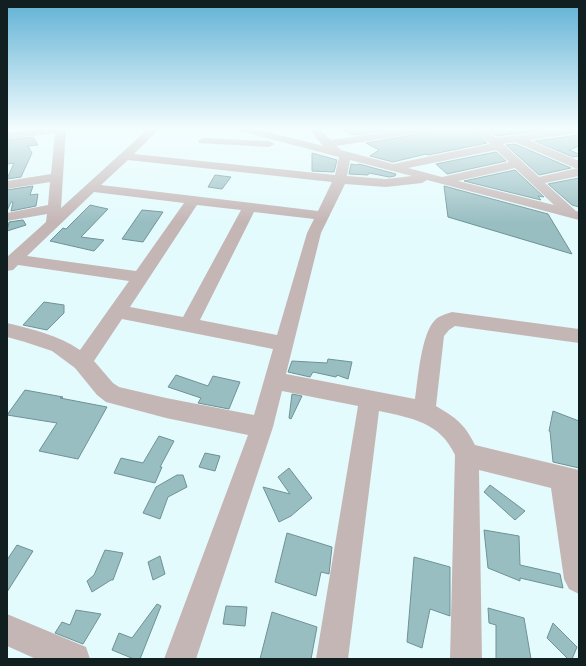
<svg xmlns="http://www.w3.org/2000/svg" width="586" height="666" font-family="'Varela Round',sans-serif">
  <rect width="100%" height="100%" fill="#e4fbfd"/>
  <!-- building -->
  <path fill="#99bec2" stroke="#6e9295" d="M340,129H401L352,135Z
    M432,129H474L487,143L428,155L426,154L393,162L370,156L379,150L366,143L426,133L430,132Z
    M488,129H549L551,130L496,136Z
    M579,135V146L569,150L579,154V156L573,157L535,141Z
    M33,137L38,145L28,146L32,153L21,177L7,179L14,163L7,164L8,140Z
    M515,144L571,168L539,175L506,145Z
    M496,152L506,161L447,174L436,164Z
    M312,153L337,160L334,172L312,171Z
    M351,164L357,165L359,164L396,174L395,176L389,177L369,173L368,175L349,174Z
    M515,170L544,197L538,196L541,200L464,181Z
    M215,175L231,177L222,189L208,187Z
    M579,178V207L572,205L548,184Z
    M33,186L30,195L38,194L36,206L11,211L13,202H11L7,211V190Z
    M444,186L548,214L572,254L448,217Z
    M90,205L108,209L81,237L104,240L94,251L50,241L63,228L66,229Z
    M142,210L163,212L143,242L122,239Z
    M23,220L26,225L7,231L9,222Z
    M44,302L64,305V313L47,330L23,325Z
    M328,359L352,362L348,379L337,375L336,377L313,372L310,377L288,372L292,361L327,363Z
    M176,375L208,386L213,376L240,382L229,409L198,403L201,398L168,387Z
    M25,390L63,397L60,398L107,407L78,459L39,451L57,423L7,415Z
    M292,394L302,396L291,419L289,418Z
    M553,411L579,421V468L553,462L550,431H549Z
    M159,436L174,441L160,467H162L155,483L114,473L121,458L143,463Z
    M205,453L220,456L215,471L199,467Z
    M289,468L312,498L291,516L279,522L263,487L290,494L278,477Z
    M177,475H183L187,487L168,497L160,519L143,513L156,487Z
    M490,485L525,511L515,520L484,492Z
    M484,530L519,536L520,565L560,574L563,588L520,578V581L488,568Z
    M287,533L332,547L329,574L321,572L316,596L275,582Z
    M17,545L33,551L7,592V560Z
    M105,550L123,553L113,580H111L92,592L87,581L94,575Z
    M160,556L165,574L153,580L148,562Z
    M414,557L450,567V616L430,609L422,648L407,642Z
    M157,604L161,606L140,659H134L112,650L119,633L132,638Z
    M226,606L247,607L245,626L223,624Z
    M488,608L524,618L531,659H496V625L489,623Z
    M76,610L101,614L83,644L55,633L62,622L70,625Z
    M272,612L317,627L311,659H260Z
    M553,623L577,647L572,659H568L547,638Z"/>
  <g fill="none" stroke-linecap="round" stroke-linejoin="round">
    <!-- minor -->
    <path fill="#c5b6b6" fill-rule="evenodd" d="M40,129H66L61,208L148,129H159L134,154L335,175L339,157L241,131L240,129H256L323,146L309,129H319L331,140L408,129H431L430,131L426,132L336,146L341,150L393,164L490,144L475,129H486L496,138L567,129H579V133L529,140L579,161V176L545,183L576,211L579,212V220L427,180L422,183L386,187L345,184L321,233L286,374L415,399C418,379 421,334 435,320C439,316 446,314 452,312L579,329V343L455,326L449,330L444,336L436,406C456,418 464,423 475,445L579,470V496L578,495L579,502V594L569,589L564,579L551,488L479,470L482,659H450L455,455C440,422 411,418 379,411L348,659H316L358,406L282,391L273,427L196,659H164L248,435L166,418L106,402L97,395L75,368L52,351L25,342L7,337V323C32,329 58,335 80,350L129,281L18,265L13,270L7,271V257L46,222L47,214L7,221V213L48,205L50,182L7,189V181L51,174L55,133L7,139V133ZM515,142L575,168H578L539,177L503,144ZM496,150L509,162L442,177L408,168ZM128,160L332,182L318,211L101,185ZM350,160L412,176L386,179L347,176ZM515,168L554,205L458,181ZM94,192L184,203L136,271L27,256ZM197,205L241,210L183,317L130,307ZM254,212L314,219L307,233L277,335L200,320ZM122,319L273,349L254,415L166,398L119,387L113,383L94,361Z
      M203,138L269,141L275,144L269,147L199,143L198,141Z
      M7,614L86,647L90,659H36L7,646Z"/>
  </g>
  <!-- sky -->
  <linearGradient id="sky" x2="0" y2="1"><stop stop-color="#60b1d5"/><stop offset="0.58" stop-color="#f3fdfe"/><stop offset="1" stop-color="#f3fdfe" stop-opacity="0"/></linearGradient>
  <rect width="586" height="222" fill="url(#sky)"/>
  <!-- border -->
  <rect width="586" height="666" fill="none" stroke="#111f21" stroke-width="16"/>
</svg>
